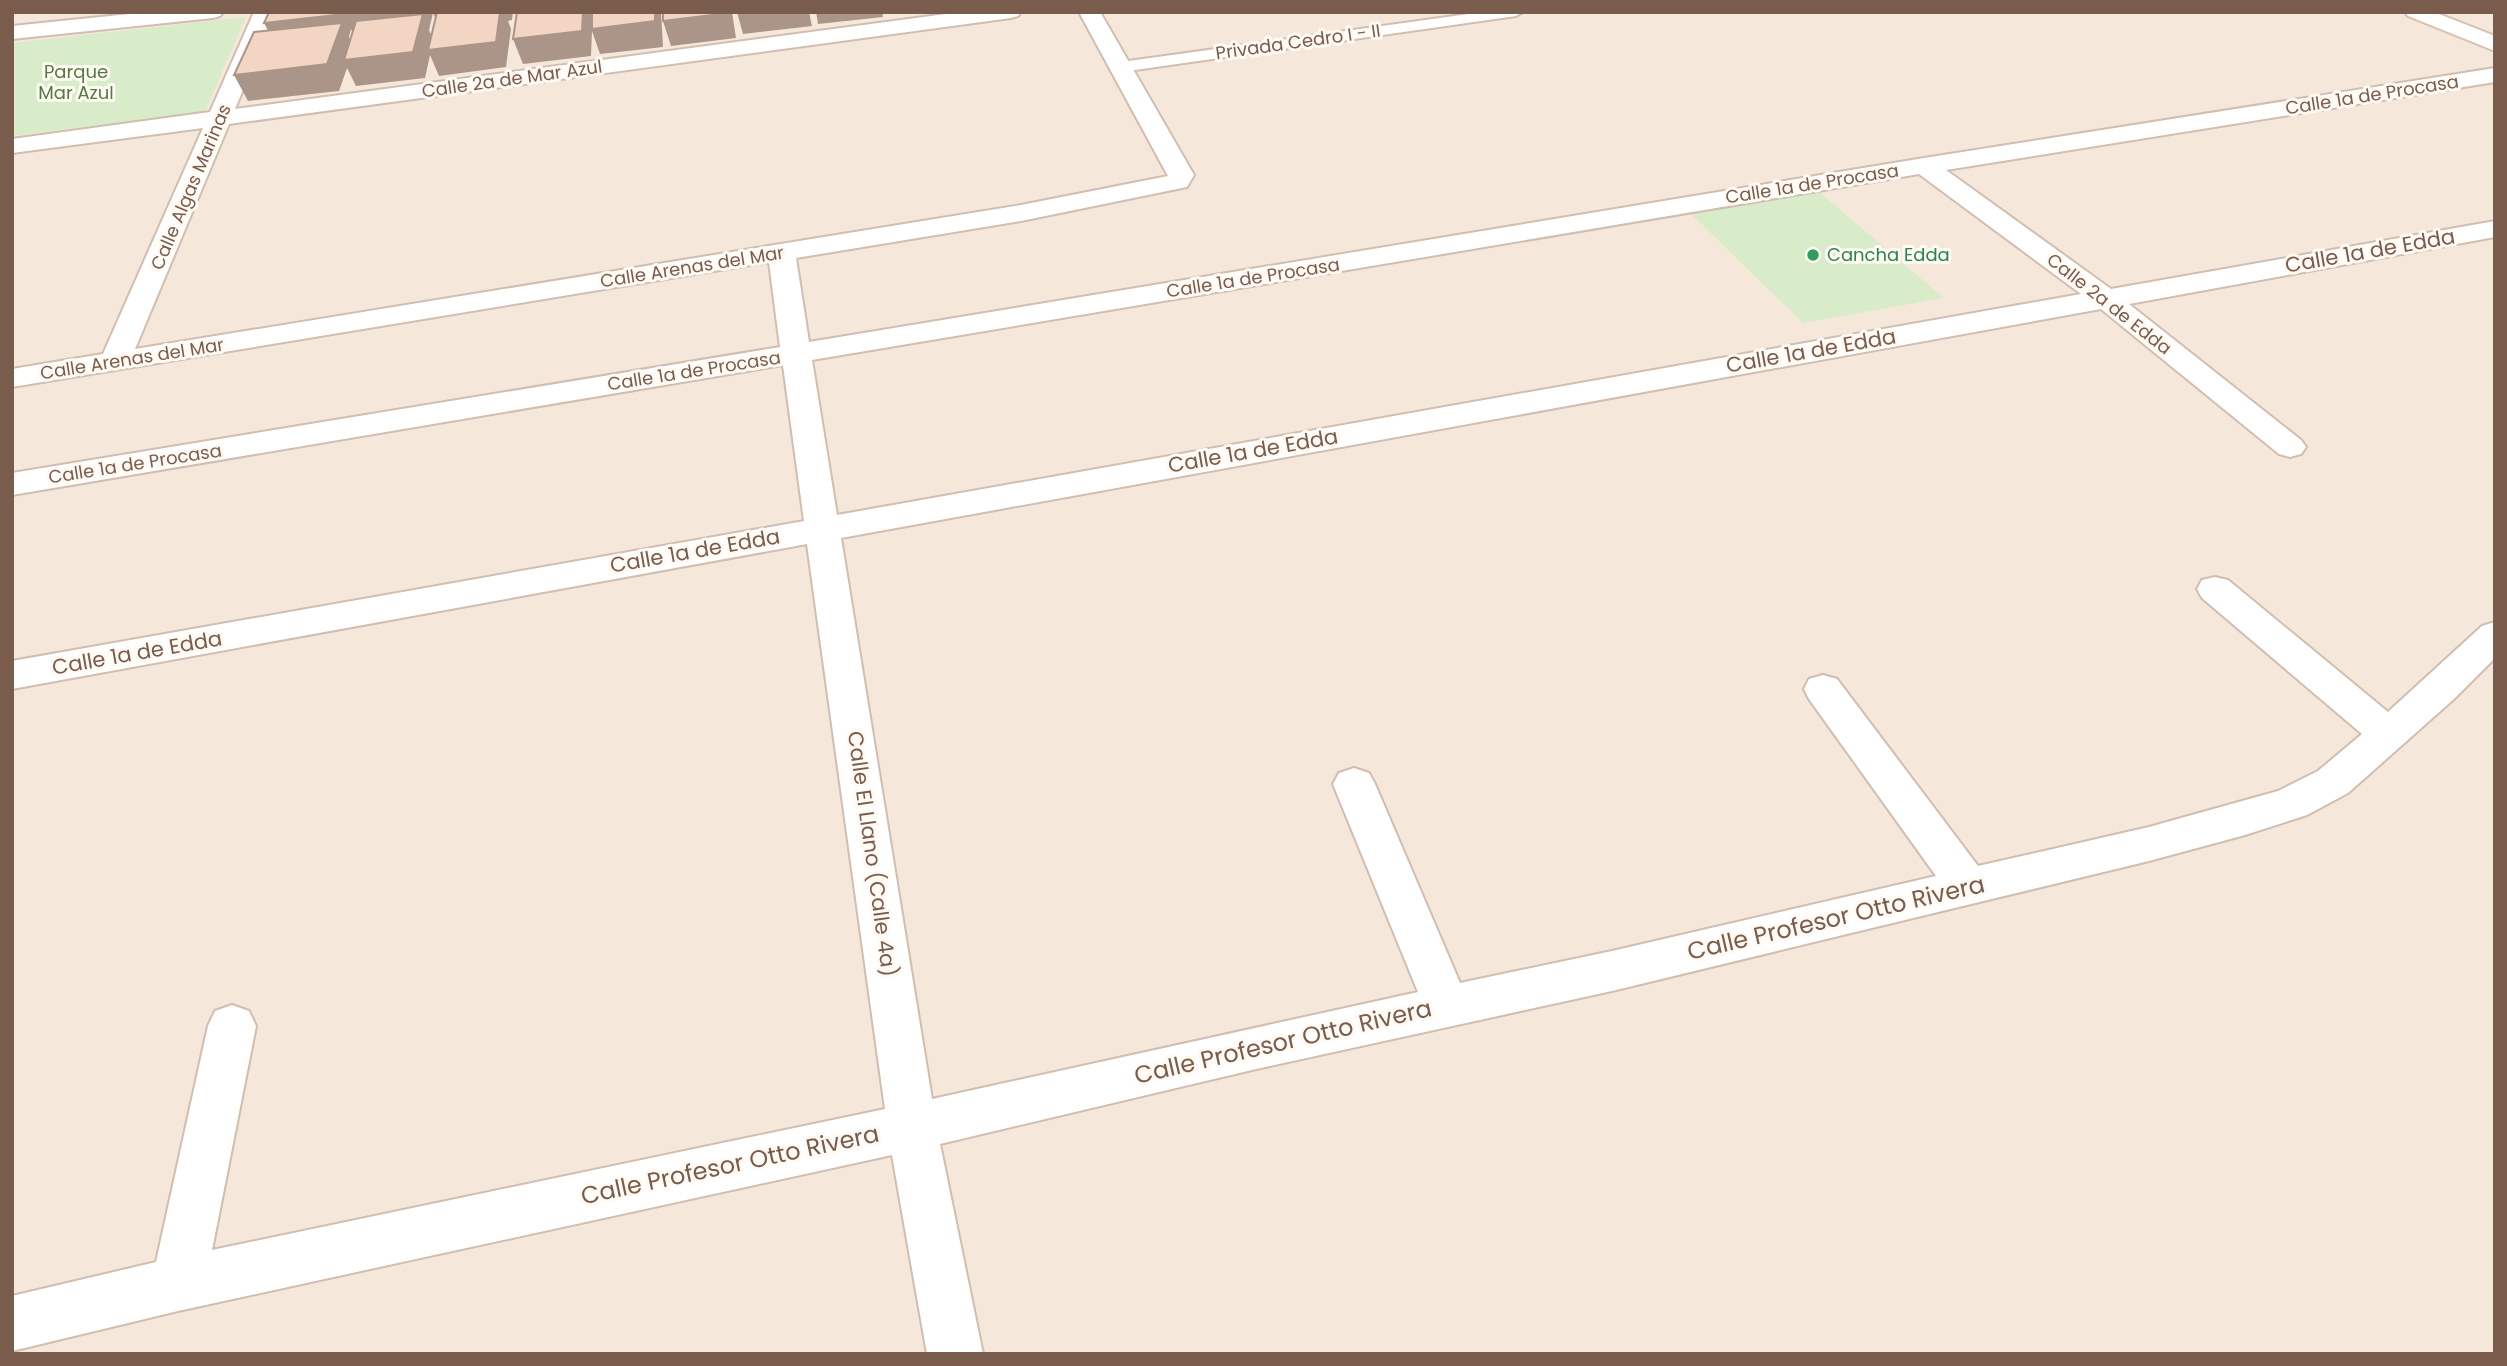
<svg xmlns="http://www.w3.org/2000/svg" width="2507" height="1366" font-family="Poppins,sans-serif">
  <rect width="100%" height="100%" fill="#fdf6ec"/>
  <!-- residential -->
  <path fill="#f5e8da" d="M12,12H2495V1354H12Z"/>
  <!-- green -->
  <path fill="#d8ecc9" d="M246,17L205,112L12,136V43Z
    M1818,191L1944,298L1803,323L1688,211Z"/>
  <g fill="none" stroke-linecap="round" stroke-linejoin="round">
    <defs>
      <path id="service" d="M1483,12H1523L1516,16L1121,72L1113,67L1121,62Z"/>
      <path id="minor" d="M149,12H223L220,16L213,18L12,39V26Z
        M254,12H275L235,109L961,12H1021L1018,16L1011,18L229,124L135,349L1021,205L1168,176L1079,12H1100L1194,175L1187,187L1021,221L796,258L809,342L1924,158L2495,68V82L1946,170L2111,289L2495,221V237L2129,304L2301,440L2306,447L2301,454L2290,457L2279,454L2101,309L841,538L932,1099L1418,992L1333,784L1339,773L1354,768L1369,773L1375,784L1460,983L1612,951L1936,876L1809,699L1804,689L1809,679L1823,675L1837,679L1978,866L2149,827L2278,791L2318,771L2362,734L2202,598L2197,589L2202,580L2215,577L2228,580L2388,712L2482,626L2495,622V658L2455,698L2348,793L2307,815L2245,835L2149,861L1612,991L1252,1070L940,1144L983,1354H927L892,1155L178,1311L12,1351V1296L156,1262L208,1026L215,1011L232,1005L249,1011L256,1026L212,1250L885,1109L807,544L12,689V661L804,521L783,365L12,495V473L780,347L769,262L12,387V369L103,354L203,128L12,153V139L210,112ZM1919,174L2081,294L837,515L812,360Z"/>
      <path id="secondary" d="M2405,12H2434L2495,36V51L2408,16Z"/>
    </defs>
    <!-- service casing -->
    <use href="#service" stroke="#d1beb0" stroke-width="4"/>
    <!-- minor casing -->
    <use href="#minor" stroke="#d1beb0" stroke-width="4"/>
    <!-- secondary casing -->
    <use href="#secondary" stroke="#d6c0b0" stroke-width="4"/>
    <!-- service -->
    <use href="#service" fill="#fff" fill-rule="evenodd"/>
    <!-- minor -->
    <use href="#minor" fill="#fff" fill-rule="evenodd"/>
    <!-- secondary -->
    <use href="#secondary" fill="#fff" fill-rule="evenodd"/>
  </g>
  <!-- shaded-wall -->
  <path fill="#aa9588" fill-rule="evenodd" d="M337,12H513L512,20L508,21L511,29L506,67L439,76L430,55L425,78L356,86L347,68L339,91L248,101L234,75L277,48L264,23ZM433,13L440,28L433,39L429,30ZM351,29L355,39L354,48L349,37Z
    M519,12H591L593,20L661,12L663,47L600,54L592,31L591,56L523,64L513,39Z
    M732,12L736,38L671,46L663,21Z
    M737,12H809L812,26L743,34Z
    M816,12H882L883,17L818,24Z
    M895,12H914L895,14Z"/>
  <!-- building -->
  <path fill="#f3d5c3" stroke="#aa9588" stroke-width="2" d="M269,12H337L336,15L264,23Z
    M437,12H500L496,42L428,50Z
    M517,12H583L582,31L513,39Z
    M592,12H655V21L592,29Z
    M663,12H729V13L663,21Z
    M423,14L413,52L344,60L356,21Z
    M342,23L327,64L234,75L254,32Z"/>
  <!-- markers -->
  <circle fill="#2e9e5b" stroke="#fffaf3" stroke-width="2.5" cx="1813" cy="255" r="7"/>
  <g text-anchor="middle" stroke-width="6" stroke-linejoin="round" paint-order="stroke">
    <!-- far-street labels -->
    <g font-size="18" fill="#7a5c4d" stroke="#fffaf3">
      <text transform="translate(1298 42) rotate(-8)" y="6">Privada Cedro I - II</text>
      <text transform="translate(512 79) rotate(-8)" y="6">Calle 2a de Mar Azul</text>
      <text transform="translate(2372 95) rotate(-9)" y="6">Calle 1a de Procasa</text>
      <text transform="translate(1812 184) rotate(-9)" y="6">Calle 1a de Procasa</text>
      <text transform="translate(191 187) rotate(-67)" y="6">Calle Algas Marinas</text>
      <text transform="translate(692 267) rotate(-9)" y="6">Calle Arenas del Mar</text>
      <text transform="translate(1253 278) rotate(-9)" y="6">Calle 1a de Procasa</text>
      <text transform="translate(2109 304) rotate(38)" y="6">Calle 2a de Edda</text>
      <text transform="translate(132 359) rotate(-9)" y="6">Calle Arenas del Mar</text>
      <text transform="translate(694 371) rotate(-9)" y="6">Calle 1a de Procasa</text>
      <text transform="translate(135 464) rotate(-9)" y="6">Calle 1a de Procasa</text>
    </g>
    <!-- far-park labels -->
    <g font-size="18" fill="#537a41" stroke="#fffaf3">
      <text x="76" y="78">Parque<tspan x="76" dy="21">Mar Azul</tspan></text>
    </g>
    <!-- far-leisure labels -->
    <g font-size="18" fill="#27864d" stroke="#fffaf3" text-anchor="start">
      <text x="1827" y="261">Cancha Edda</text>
    </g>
    <!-- street labels -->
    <g font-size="21" fill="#7a5c4d" stroke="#fffaf3">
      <text transform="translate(2370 251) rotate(-10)" y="7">Calle 1a de Edda</text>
      <text transform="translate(1811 351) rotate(-10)" y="7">Calle 1a de Edda</text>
      <text transform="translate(1253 451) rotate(-10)" y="7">Calle 1a de Edda</text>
      <text transform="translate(695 551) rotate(-10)" y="7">Calle 1a de Edda</text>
      <text transform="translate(137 653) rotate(-10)" y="7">Calle 1a de Edda</text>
      <text transform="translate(872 854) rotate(82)" y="7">Calle El Llano (Calle 4a)</text>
    </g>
    <!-- near-street labels -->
    <g font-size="24" fill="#7a5c4d" stroke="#fffaf3">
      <text transform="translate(1836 918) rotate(-13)" y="8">Calle Profesor Otto Rivera</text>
      <text transform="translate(1283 1042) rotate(-13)" y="8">Calle Profesor Otto Rivera</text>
      <text transform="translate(730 1165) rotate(-12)" y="8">Calle Profesor Otto Rivera</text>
    </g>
  </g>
  <!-- border -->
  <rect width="2507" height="1366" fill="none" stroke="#7a5c4d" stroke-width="28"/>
</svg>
